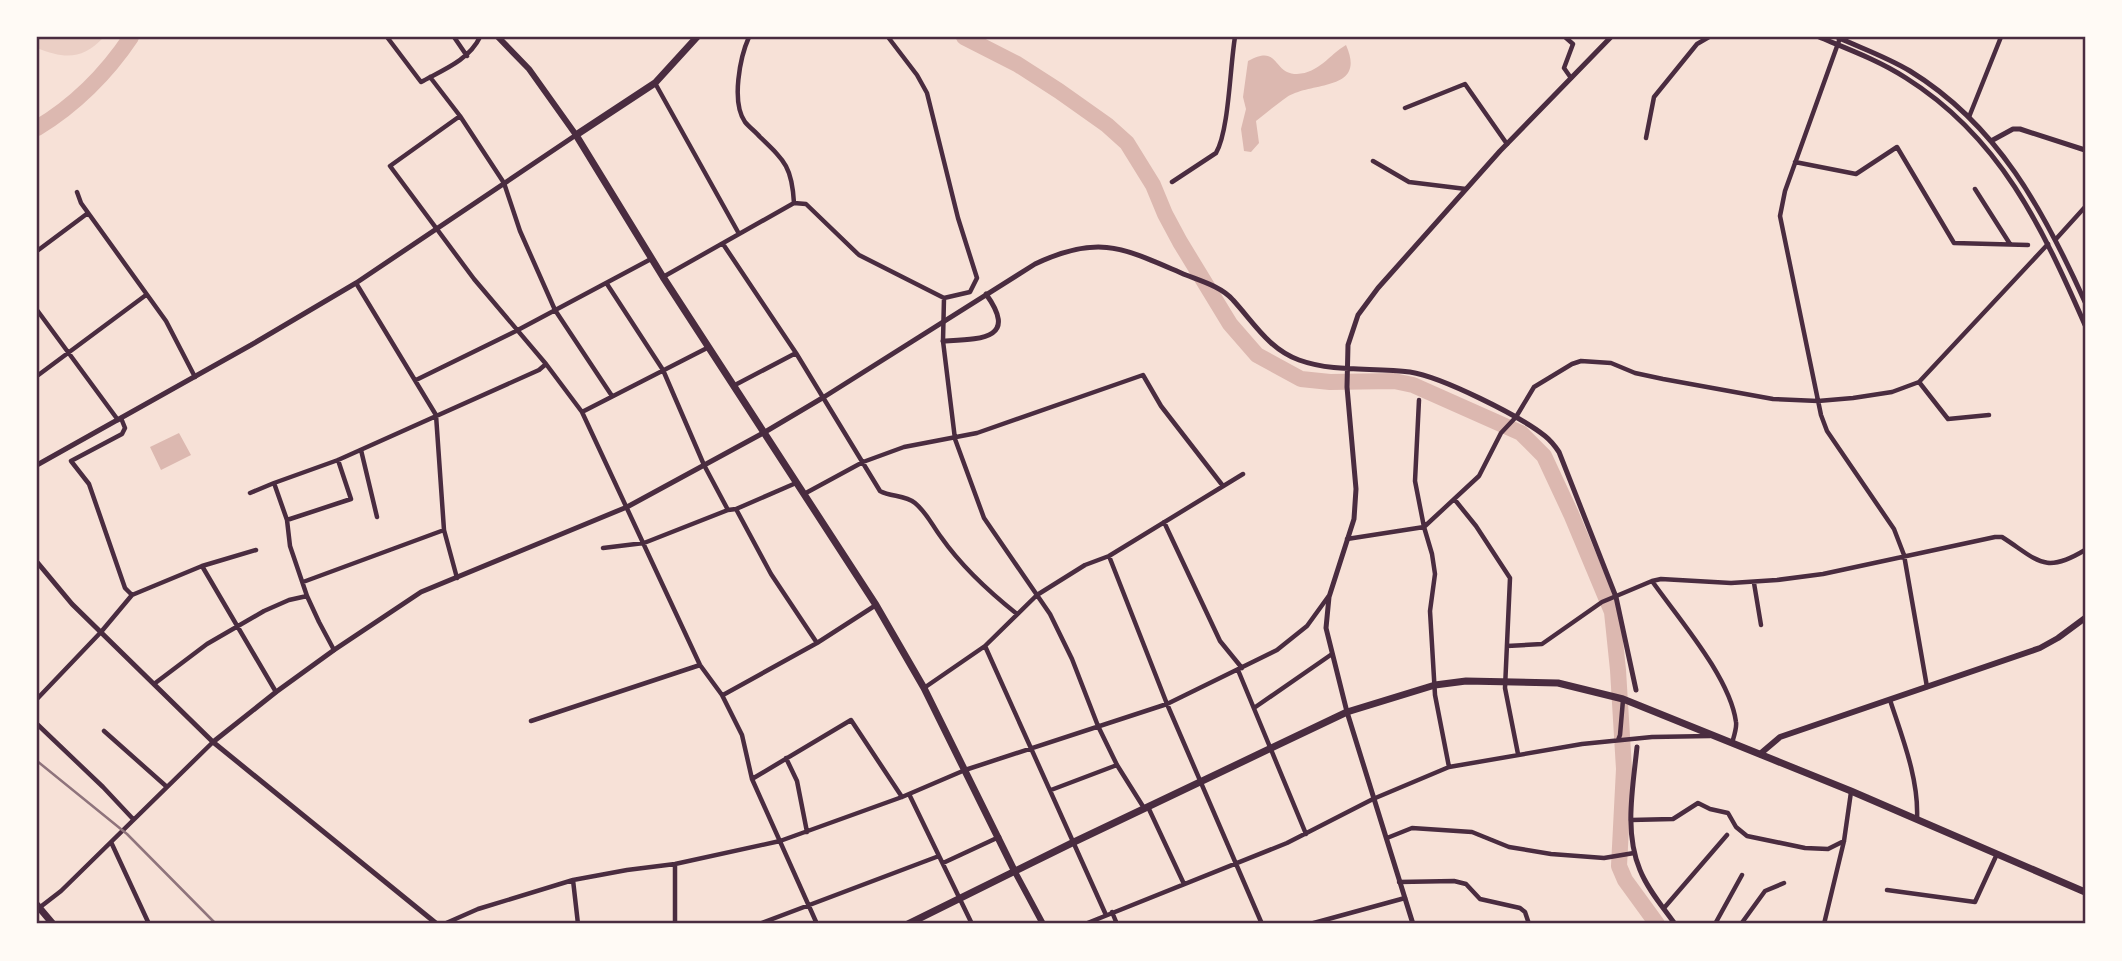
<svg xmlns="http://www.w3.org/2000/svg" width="2122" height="961" font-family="Poppins,sans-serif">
  <rect width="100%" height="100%" fill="#f7e1d7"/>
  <!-- green -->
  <path fill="#ebcfc5" d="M37,37H104C82,60 65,59 37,48Z"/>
  <!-- water -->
  <path fill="#dcb8b0" d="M1346,45C1367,92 1312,81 1287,97C1277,104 1266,113 1256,121L1259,143L1251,152L1244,151L1241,129L1246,109L1243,97L1248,61C1280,43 1272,74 1297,74C1319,73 1329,55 1346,45Z
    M179,433L191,455L161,470L150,447Z"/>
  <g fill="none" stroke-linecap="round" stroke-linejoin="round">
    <!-- river -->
    <path stroke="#dcb8b0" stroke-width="16" d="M964,37L1017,64L1059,91L1107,125L1127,143L1153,185L1165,214L1180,242L1230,324L1257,355L1301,379L1330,382L1394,381L1413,385L1521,433L1544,456L1571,514L1612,612L1618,670L1624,769L1619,866L1625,880L1657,924
      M37,128C74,106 107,73 131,37"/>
    <!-- minor -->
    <path stroke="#4a2c40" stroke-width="4.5" d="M387,37L421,82C443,70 469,60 480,37
      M454,37L467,56
      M749,37C740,57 731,102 745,122C749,127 756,132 760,137C785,161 792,167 794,203
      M1565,37L1573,44L1564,68L1571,78
      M1840,38L1785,191L1780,216L1821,415L1827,431L1894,529L1904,555L1927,687
      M430,77L460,116L504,183L520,231L555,310L612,396
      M655,83L738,232
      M1405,108L1465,84L1507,144
      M460,116L390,166L474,279L546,364L582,412L700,665L722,695L742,735L752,779L817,924
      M1969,117L2001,37
      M1646,138L1654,97L1697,44L1709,37
      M1373,161L1409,182L1466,189
      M1795,162L1856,174L1897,147L1954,243L2028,245
      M1172,182L1216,153C1229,131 1230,66 1235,37
      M1975,189L2010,244
      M77,192L81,203L166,321L195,377
      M2056,239L2085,207
      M723,244L796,353L880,491C891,497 905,495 915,503C927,513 932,525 941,537C962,567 988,591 1017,614
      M37,251L88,213
      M663,277L794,203L806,204L859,255L944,298L970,292L977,278L958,218L927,93L917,75L888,37
      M356,283L436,415L444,530L457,578
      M607,284L663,370L704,465L728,510
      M944,298L943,341L955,439L984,518L1050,614L1072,659L1098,726L1117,765L1144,808
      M37,310L118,420
      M37,376L146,295
      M416,380L516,331L651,259
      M1919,382L1948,419L1989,415
      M735,385L796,353
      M1419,400L1415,481L1424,527L1432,554L1435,574L1430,611L1435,695L1449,767
      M582,412L709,347
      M121,418L125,428L122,434L71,461L89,484L125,588L132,595
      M361,450L377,517
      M250,493L274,483
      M804,494L863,462L904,447L977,433L1143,375L1161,406L1223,486
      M1455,500L1476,526L1510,578L1505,688L1518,754
      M736,509L771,574L817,643
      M287,520L351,499L338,460
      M1164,522L1220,641L1242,668
      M1347,539L1424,527L1479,476L1501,433L1516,417L1534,387L1572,364L1581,361L1611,363L1635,373L1663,379L1773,399L1818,401L1853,398L1892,392L1919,382L2048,244
      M603,548L644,543L728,510L736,509L796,483
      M1109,556L1167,704L1262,924
      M202,566L276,692
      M1652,581C1678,618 1730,677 1736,722C1737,728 1734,736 1732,743
      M303,582L444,530
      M1754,583L1761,625
      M985,646L1106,915
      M1507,646L1542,644L1602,602L1652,581L1661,579L1731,583L1777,580L1823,574L1995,537H2002C2038,560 2044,575 2085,550
      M334,650L319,622L307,596L290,546L287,520L274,483L338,460L539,370L546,364
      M1238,670L1306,834
      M154,684L207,644L264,611L289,600L307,596
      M924,688L985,646L1037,595L1085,565L1109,556L1243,474
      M723,695L817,643L876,605
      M37,699L101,632L132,595L202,566L256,550
      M1890,700C1902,737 1919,779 1917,819
      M1254,708L1332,654
      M531,721L700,665
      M37,724L103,787L133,819
      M104,731L167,787
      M1618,740L1620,735L1623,700
      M786,758L797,781L807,832
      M752,779L851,720L902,797
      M1051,790L1117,765
      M909,794L972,924
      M1148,807L1184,884
      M1631,820L1673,819L1698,803L1710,809L1728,813L1736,827L1747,836L1805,848L1828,849L1844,841
      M1387,838L1412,828L1472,832L1509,847L1551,854L1604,858L1634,853
      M111,842L149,924
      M943,863L999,837
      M573,880L578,924
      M1399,882L1454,881L1466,884L1480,899L1520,908L1525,912L1529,924
      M1887,890L1975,902L1997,854
      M39,908L61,891L213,742
      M1664,908L1727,835
      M1112,912L1117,924
      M444,924L478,909L573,880L627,870L675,864L780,841L902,797L965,770L1167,704L1277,650L1307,626L1328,597
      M675,924V864
      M759,924L939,856
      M1085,924L1287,843L1373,799L1449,767L1582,744L1652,737L1710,736
      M1310,924L1405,898
      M1715,924L1742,875
      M1741,924L1765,891L1784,883
      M1824,924L1844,841L1851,792"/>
    <!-- tertiary -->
    <path stroke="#4a2c40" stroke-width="5" d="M1819,37C1848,49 1880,61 1906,78C2000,137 2042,227 2085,325
      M1837,37C1861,48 1887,57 1910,71C1998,125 2044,211 2085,302
      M1991,141L2013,129H2020L2085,150
      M943,341C980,339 1019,340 986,294
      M37,465L251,345L356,283L576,135
      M37,562L72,604L213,742L437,924
      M213,742L276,692L334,650L421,592L627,507L765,432L824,397L1035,264C1100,233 1125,249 1186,275C1201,281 1222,287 1233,300C1254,323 1269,349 1299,360C1335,373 1374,367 1410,372C1442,377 1520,416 1545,436C1550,440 1555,446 1559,452L1616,597L1636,690
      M1637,747C1633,787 1624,832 1640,870C1648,890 1663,907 1675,924
      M1413,924L1347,712L1326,628L1329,597L1354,519L1356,489L1347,387L1348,345L1358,315L1378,288L1500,151L1611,37"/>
    <!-- secondary -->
    <path stroke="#4a2c40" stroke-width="6" d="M498,37L529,69L576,135
      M1760,754L1780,737L2040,648L2058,638L2085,618
      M1015,872L1043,924"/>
    <!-- primary -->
    <path stroke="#4a2c40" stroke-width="7" d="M697,37L655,83L576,135L663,277L876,605L924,688L1015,872
      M908,924L1074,842L1347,712L1435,685L1466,681L1558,683L1623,699L1851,791L2085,892"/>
    <!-- trunk -->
    <path stroke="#4a2c40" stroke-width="7" d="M37,905L53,924"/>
    <!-- rail -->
    <path stroke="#8f747c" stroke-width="2.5" d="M37,761L127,834L216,924"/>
  </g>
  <!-- border -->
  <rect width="2122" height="961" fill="none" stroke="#fffaf5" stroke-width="77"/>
  <rect x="38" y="38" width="2046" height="884" fill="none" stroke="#4a2c40" stroke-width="2.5"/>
</svg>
